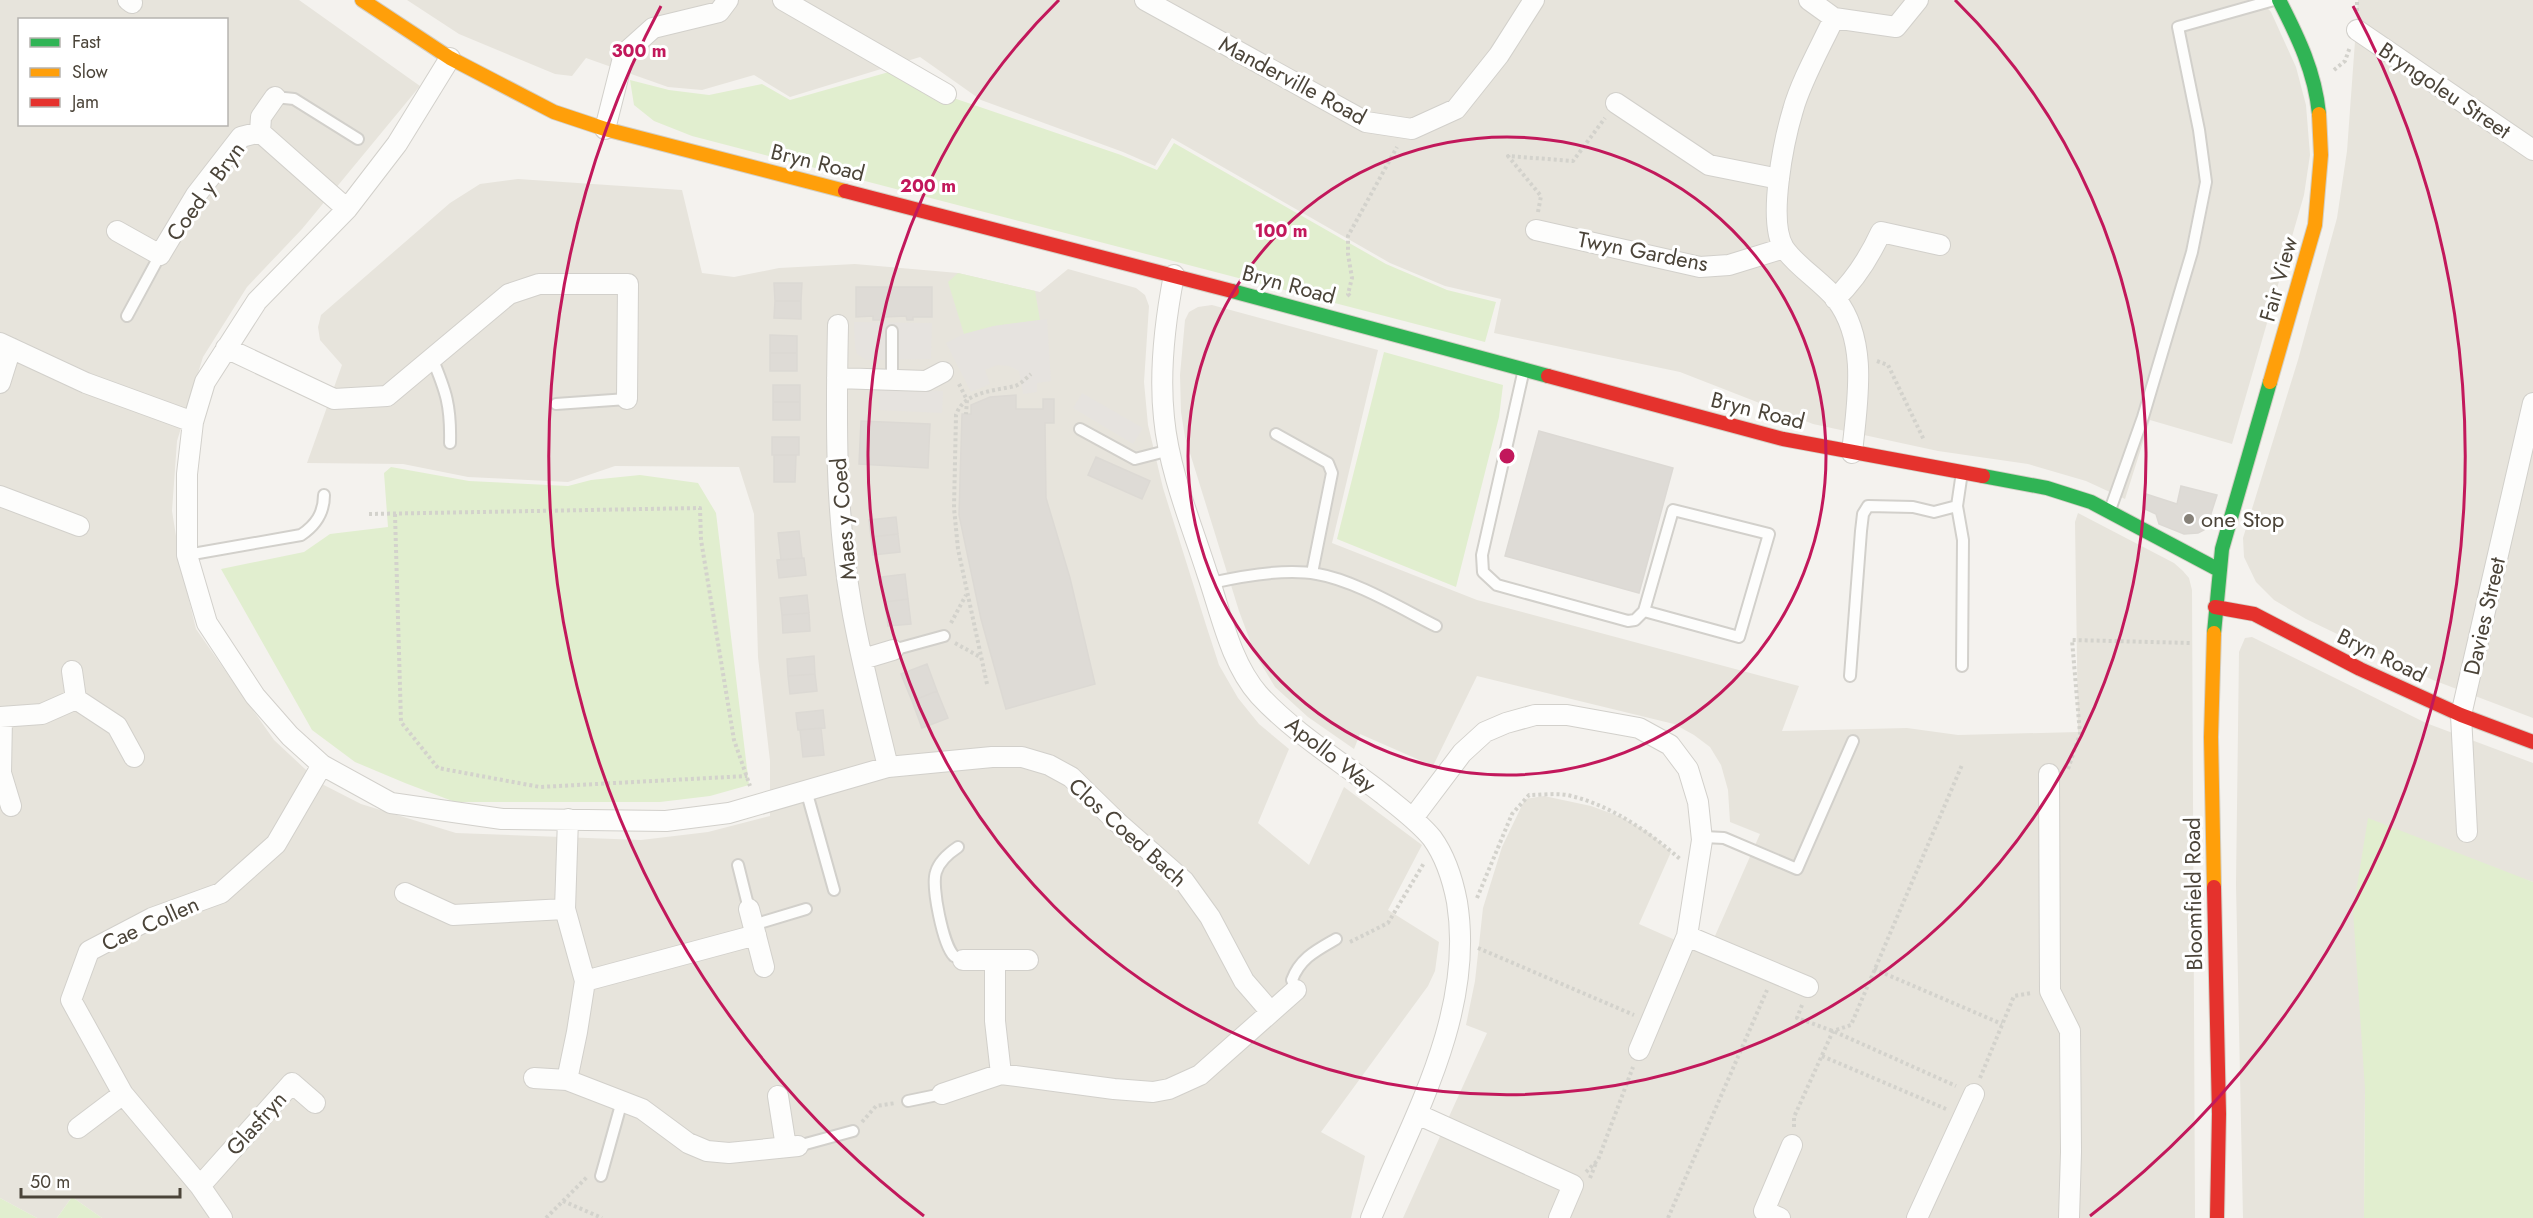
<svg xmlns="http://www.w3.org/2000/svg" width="2533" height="1218" font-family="Jost,sans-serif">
  <rect width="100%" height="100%" fill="#f4f2ee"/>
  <!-- residential -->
  <path fill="#e7e4dc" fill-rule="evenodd" d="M0,0H299L420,86L302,229L247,287L203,357L177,441L172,511L181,567L196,629L274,740L320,783L361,804L456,833L641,840L708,832L770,816V761L758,657L754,514L739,467L615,466L568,482L468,477L403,464L307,463L342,365L320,340L318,327L321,315L450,203L480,184L518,179L682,190L702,273L734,277L779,268L855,264L958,273L1040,292L1068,269L1136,288L1145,295L1149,306L1144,382L1148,425L1163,488L1206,625L1219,665L1238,698L1259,724L1289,749L1258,823L1309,865L1344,787L1422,845L1388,910L1439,942L1435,971L1428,986L1321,1132L1365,1156L1351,1218H102L72,1197L57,1218H37L0,1198ZM20,20H226V124H20Z
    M407,0H2260L2271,12L2296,67L2306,105L2310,155L2304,195L2232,444L2150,420L2125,499L2086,481L2028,464L1938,451L1813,424L1680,372L1494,333L1501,299L1445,286L1390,263L1172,138L1155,166L1123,152L981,100L920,57L790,97L754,75L702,90L668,87L586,58L572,76L555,74L459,34Z
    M2358,0H2533V718L2433,680L2306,619L2274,600L2256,582L2244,557L2243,538L2298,360L2337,218L2347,151Z
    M1212,305L1378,350L1332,543L1477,600L1799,686L1782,731L1907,728L1958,735L2078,732L2075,522L2078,513L2174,563L2183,571L2189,578L2192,590L2195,1218H1403L1487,1033L1466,1025L1475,981L1483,908L1502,847L1525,799L1544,796L1591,806L1621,817L1649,833L1671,852L1639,924L1707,954L1760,834L1730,822L1728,790L1721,765L1710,747L1694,735L1674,724L1477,676L1433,766L1360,734L1354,749L1308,717L1275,687L1255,654L1239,611L1185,437L1181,412L1180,375L1185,320L1189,312L1198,307Z
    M2252,637L2426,723L2533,763V882L2518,877L2365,1089L2364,1218H2243L2236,885L2239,652L2245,638Z"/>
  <!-- green -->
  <path fill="#e1eecf" d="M896,70L930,90L1121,155L1157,170L1174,143L1386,264L1447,290L1496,302L1485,342L692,136L654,121L634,105L630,80L669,90L709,95L762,84L790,100Z
    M958,273L1035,291L1040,320L994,326L964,334L948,282Z
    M1384,352L1503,385L1499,417L1456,587L1337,539Z
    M391,467L469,481L568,486L591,480L640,475L698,483L716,513L749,785L710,796L660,802H455L405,783L355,762L312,730L221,569L304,552L330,534L388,527L384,473Z
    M2368,818L2533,882V1218H2364L2365,1089L2353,911Z
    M72,1197L102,1218H57Z
    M0,1198L37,1218H0Z"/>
  <!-- parking -->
  <path fill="#e6e3df" d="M1047,319L1051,381L1037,383V392L1023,394L1019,371L1009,366L997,365L985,370L990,384L971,392L946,343L964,334L994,326Z
    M854,322L932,323L931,359L866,360L857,354L855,347Z
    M880,388L943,391L942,413L879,410Z
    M1082,393L1143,428L1133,444L1073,408Z"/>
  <!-- building -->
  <path fill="#dedbd6" stroke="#dcd9d4" stroke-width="1.5" d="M774,283H802L801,301H775Z
    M856,287H932V317H913V320H907L906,316L884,317V320H873V316L856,317Z
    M775,301H801V319L774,318Z
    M770,335L797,336V353H770Z
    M770,353H797V371H770Z
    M773,385H800V402H773Z
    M1016,395V409H1043V399H1054V423H1045L1046,498L1070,578L1095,684L1006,709L981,619L959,515L962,414H971V405L990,397Z
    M773,402H800V420H773Z
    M861,421L930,424L928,468L859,464Z
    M1539,431L1673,468L1639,593L1505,556Z
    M772,437H799V455H772Z
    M774,455H796L795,482H774Z
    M1096,457L1150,481L1142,499L1088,475Z
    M2181,486L2217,495L2208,523L2204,530L2198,533L2184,534L2159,524L2156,514L2143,508L2146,494L2177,504Z
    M896,517L898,534L871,537L869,520Z
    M799,531L802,558L781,560L778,533Z
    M898,534L900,552L873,555L871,537Z
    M804,558L806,575L779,578L777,560Z
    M905,574L908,599L885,602L882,577Z
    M807,595L809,613L782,615L780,598Z
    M908,599L911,624L888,626L885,602Z
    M809,613L810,631L783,633L782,615Z
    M814,656L815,674L788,676L787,659Z
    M927,664L937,691L912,701L901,674Z
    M815,674L817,691L790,694L788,676Z
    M937,691L948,718L922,728L912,701Z
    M823,710L825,728L798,730L796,713Z
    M821,728L824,755L803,757L800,730Z"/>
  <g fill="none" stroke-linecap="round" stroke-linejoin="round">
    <defs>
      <path id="lane" d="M275,97L294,99L358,139
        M127,316L160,255
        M892,331V380
        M432,358C446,391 451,406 450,443
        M1524,369L1482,555L1483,572L1497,585L1628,621L1635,620L1644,611L1673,510L1769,534L1739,637L1644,611
        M556,404L627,399
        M1080,429L1135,459L1170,450
        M1276,434L1328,463L1332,473L1312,573
        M1962,472L1957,506L1963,540L1962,666
        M2110,510L2143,417L2192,252L2206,182L2199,130L2178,27L2274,0
        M187,555L301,535C316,525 324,513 324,495
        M1211,583C1242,576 1285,568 1317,574C1354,580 1402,609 1436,626
        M893,650L944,636
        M1850,676L1861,531L1863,514L1868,506L1913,507L1934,512L1957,506
        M806,790L834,890
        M1702,840L1704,837L1724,838L1797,869L1853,741
        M958,847C949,853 939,862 936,872C931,886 943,945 954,956C957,958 960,958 963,960
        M738,865L749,909
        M753,925L806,909
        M1296,990L1292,980C1300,958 1317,950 1336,939
        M908,1101L942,1094
        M798,1146L853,1131
        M601,1176L622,1101"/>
      <path id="street" d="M128,0L132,3
        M783,0L946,94
        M1145,0L1366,122L1412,129L1456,109L1499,55L1534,0
        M1809,0L1834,18
        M2357,30L2533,150
        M450,58L397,144L347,209L257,301L205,382L193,422L187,474V555L207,623L255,696L290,736L322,765L391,803L502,819L666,821L729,813L888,767L992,757H1022L1049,765L1071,777L1117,822L1184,881L1210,917L1244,981L1270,1011
        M1616,103L1709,165L1779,179
        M605,129L624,54L653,28L719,12L728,0
        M260,132L261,117L275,97
        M1536,230L1700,267L1729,265L1784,248
        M117,231L160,255L196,195L241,137L260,132L347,209
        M1174,275C1165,321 1159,371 1164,418C1169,471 1191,523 1207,573C1221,613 1230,662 1259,695C1295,734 1342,762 1384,795C1401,809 1418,821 1432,838C1445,856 1453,881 1457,902C1475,1013 1412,1120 1371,1218
        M1835,299C1856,279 1869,258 1881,232L1940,245
        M838,325C836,417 835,512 851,603C860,658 875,712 888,767
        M0,343L86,383L193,422
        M226,348L334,399L387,396L509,294L539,284H628L627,399
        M837,378L926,381L943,372
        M0,383L11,348
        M1852,453C1857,403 1869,342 1836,299C1821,281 1796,266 1784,248C1767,221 1784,140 1793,110C1801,81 1821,46 1834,18L1896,27L1918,0
        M0,496L79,526
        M863,659L893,650
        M76,699L117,726L134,757
        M0,717L42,714L76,699L72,671
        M2,717L1,773L11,806
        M2049,774L2050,991L2070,1031L2071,1152L2069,1218
        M1413,818L1462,753L1485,732L1506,723L1535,715H1567L1639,728L1670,745L1688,769L1698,802L1702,840L1687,936L1639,1050
        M568,819L565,909L585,981L577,1032L567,1080L642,1109L688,1143L707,1151L729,1153L798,1146
        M2467,832L2461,715L2533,403
        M405,893L453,915L565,909
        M749,909L764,967
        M1687,936L1808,987
        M963,960H1028
        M995,961V1021L1001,1074
        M585,981L756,935
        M534,1078L567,1080
        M942,1094L1001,1074L1114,1089L1153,1092L1169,1089L1200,1075L1296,990
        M778,1096L786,1147
        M1417,1114L1573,1185L1559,1218
        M78,1128L123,1094
        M200,1186L292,1083L315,1103
        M222,1218L200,1186L123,1094L71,1000L89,951L152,918L221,893L276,844L322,765
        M1780,1218L1764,1211L1792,1145
        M1917,1218L1974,1094"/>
      <path id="fast" d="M2279,0C2298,37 2315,72 2319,114
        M1232,291L1548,376
        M1983,476L2047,488L2091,502L2219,570
        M2214,633L2222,549L2270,382"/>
      <path id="slow" d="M362,0L450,58L554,112L605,129L845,191
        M2270,382L2315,225L2321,155L2319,114
        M2214,887L2211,737L2214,633"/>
      <path id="jam" d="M845,191L1232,291
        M1548,376L1783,439L1983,476
        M2215,607L2254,614L2360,669L2461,715L2533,742
        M2214,887L2219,1114L2217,1218"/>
    </defs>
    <!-- lane casing -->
    <use href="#lane" stroke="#d2d0cb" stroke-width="14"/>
    <!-- street casing -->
    <use href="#street" stroke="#d2d0cb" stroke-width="22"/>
    <!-- fast casing -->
    <use href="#fast" stroke="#d3cfc5" stroke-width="16"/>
    <!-- slow casing -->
    <use href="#slow" stroke="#d3cfc5" stroke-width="16"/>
    <!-- jam casing -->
    <use href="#jam" stroke="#d3cfc5" stroke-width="16"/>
    <!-- path -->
    <path stroke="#d3d2cc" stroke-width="4" stroke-dasharray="3 3" stroke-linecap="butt" d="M2357,11V0
      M2334,70L2345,61L2350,47
      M1538,212L1541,196L1508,156L1573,161L1605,118
      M1350,296L1348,294L1352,278L1348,254V236L1397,147
      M1877,361L1888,365L1924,440
      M959,384L967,400L966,414
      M369,514L700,508L701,540L734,740L750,786
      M395,514L401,722L438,768L540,787L747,776
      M951,623L966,595
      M955,643L980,657
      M987,684L958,549L954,508L956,415C964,391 995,391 1015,386C1021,384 1026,378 1031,374
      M2068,769L2080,734L2072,640L2191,643
      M1477,898L1512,814L1529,795C1541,795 1555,793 1567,795C1609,804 1648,831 1680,859
      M1350,942L1388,923L1424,863
      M1478,948L1634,1015
      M1874,969L2002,1024
      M1802,1005L1797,1018L1833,1031L1956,1086
      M1822,1056L1946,1109
      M1980,1078L2014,996L2032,993
      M862,1122L876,1106L896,1103
      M1794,1127V1117L1833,1031L1851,1025L1962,765
      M1586,1172L1598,1160L1633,1067
      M1590,1178L1596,1163
      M563,1201L602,1218
      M546,1218L587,1177
      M1668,1218L1767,990"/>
    <!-- lane -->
    <use href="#lane" stroke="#fdfdfc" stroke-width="10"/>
    <!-- street -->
    <use href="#street" stroke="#fdfdfc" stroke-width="20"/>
    <!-- fast -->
    <use href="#fast" stroke="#30b455" stroke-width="14"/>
    <!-- slow -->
    <use href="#slow" stroke="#ff9f0a" stroke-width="14"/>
    <!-- jam -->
    <use href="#jam" stroke="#e5322d" stroke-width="14"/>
  </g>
  <!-- distance rings -->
  <g fill="none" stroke="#c2185b" stroke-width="3">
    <circle cx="1507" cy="456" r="319"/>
    <path d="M1955 0A639 639 0 1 1 1059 0"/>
    <path d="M924 1216A958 958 0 0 1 661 6M2353 6A958 958 0 0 1 2090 1216"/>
  </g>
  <!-- markers -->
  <circle fill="#868178" stroke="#fff" stroke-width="2" cx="2189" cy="519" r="6"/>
  <g text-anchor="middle" stroke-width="6" stroke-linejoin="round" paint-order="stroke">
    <!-- street labels -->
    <g font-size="22" fill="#4b4439" stroke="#fff">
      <text transform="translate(1293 80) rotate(28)" y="8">Manderville Road</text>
      <text transform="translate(2445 90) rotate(34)" y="8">Bryngoleu Street</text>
      <text transform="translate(818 162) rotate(14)" y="8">Bryn Road</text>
      <text transform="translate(205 191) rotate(-54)" y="8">Coed y Bryn</text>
      <text transform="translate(1643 251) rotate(11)" y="8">Twyn Gardens</text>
      <text transform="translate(2278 279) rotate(-74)" y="8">Fair View</text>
      <text transform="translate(1289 284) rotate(15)" y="8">Bryn Road</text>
      <text transform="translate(1758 410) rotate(14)" y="8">Bryn Road</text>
      <text transform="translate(843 519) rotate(-95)" y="8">Maes y Coed</text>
      <text transform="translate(2484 616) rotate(-77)" y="8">Davies Street</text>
      <text transform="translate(2382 655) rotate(26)" y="8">Bryn Road</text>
      <text transform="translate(1331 754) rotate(38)" y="8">Apollo Way</text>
      <text transform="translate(1128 832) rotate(42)" y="8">Clos Coed Bach</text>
      <text transform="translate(2193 894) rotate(-91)" y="8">Bloomfield Road</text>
      <text transform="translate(150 923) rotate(-24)" y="8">Cae Collen</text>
      <text transform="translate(256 1123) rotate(-48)" y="8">Glasfryn</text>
    </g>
    <!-- poi labels -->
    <g font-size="22" fill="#4b4439" stroke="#fff" text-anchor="start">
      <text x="2201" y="527">one Stop</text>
    </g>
  </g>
  <circle cx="1507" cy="456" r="9" fill="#c2185b" stroke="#fff" stroke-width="3"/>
  <g font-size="18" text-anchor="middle" font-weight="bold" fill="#c2185b" stroke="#fff" stroke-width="6" stroke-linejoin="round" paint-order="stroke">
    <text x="639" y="57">300 m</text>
    <text x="928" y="192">200 m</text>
    <text x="1281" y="237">100 m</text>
  </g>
  <!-- legend -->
  <rect x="18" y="18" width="210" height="108" fill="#ffffff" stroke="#b7b4b0" stroke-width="1.5"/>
  <rect x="30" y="38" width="30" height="9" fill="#30b455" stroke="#b7b4b0" stroke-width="1.5"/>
  <text x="72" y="48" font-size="18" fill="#4b4439">Fast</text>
  <rect x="30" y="68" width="30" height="9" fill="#ff9f0a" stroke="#b7b4b0" stroke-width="1.5"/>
  <text x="72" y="78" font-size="18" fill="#4b4439">Slow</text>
  <rect x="30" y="98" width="30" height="9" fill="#e5322d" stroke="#b7b4b0" stroke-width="1.5"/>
  <text x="72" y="108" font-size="18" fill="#4b4439">Jam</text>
  <!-- scale -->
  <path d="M21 1188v9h159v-9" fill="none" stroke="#4b4439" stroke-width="3"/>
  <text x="30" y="1188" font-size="18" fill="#4b4439" stroke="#ffffff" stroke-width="4.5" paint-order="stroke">50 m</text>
</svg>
